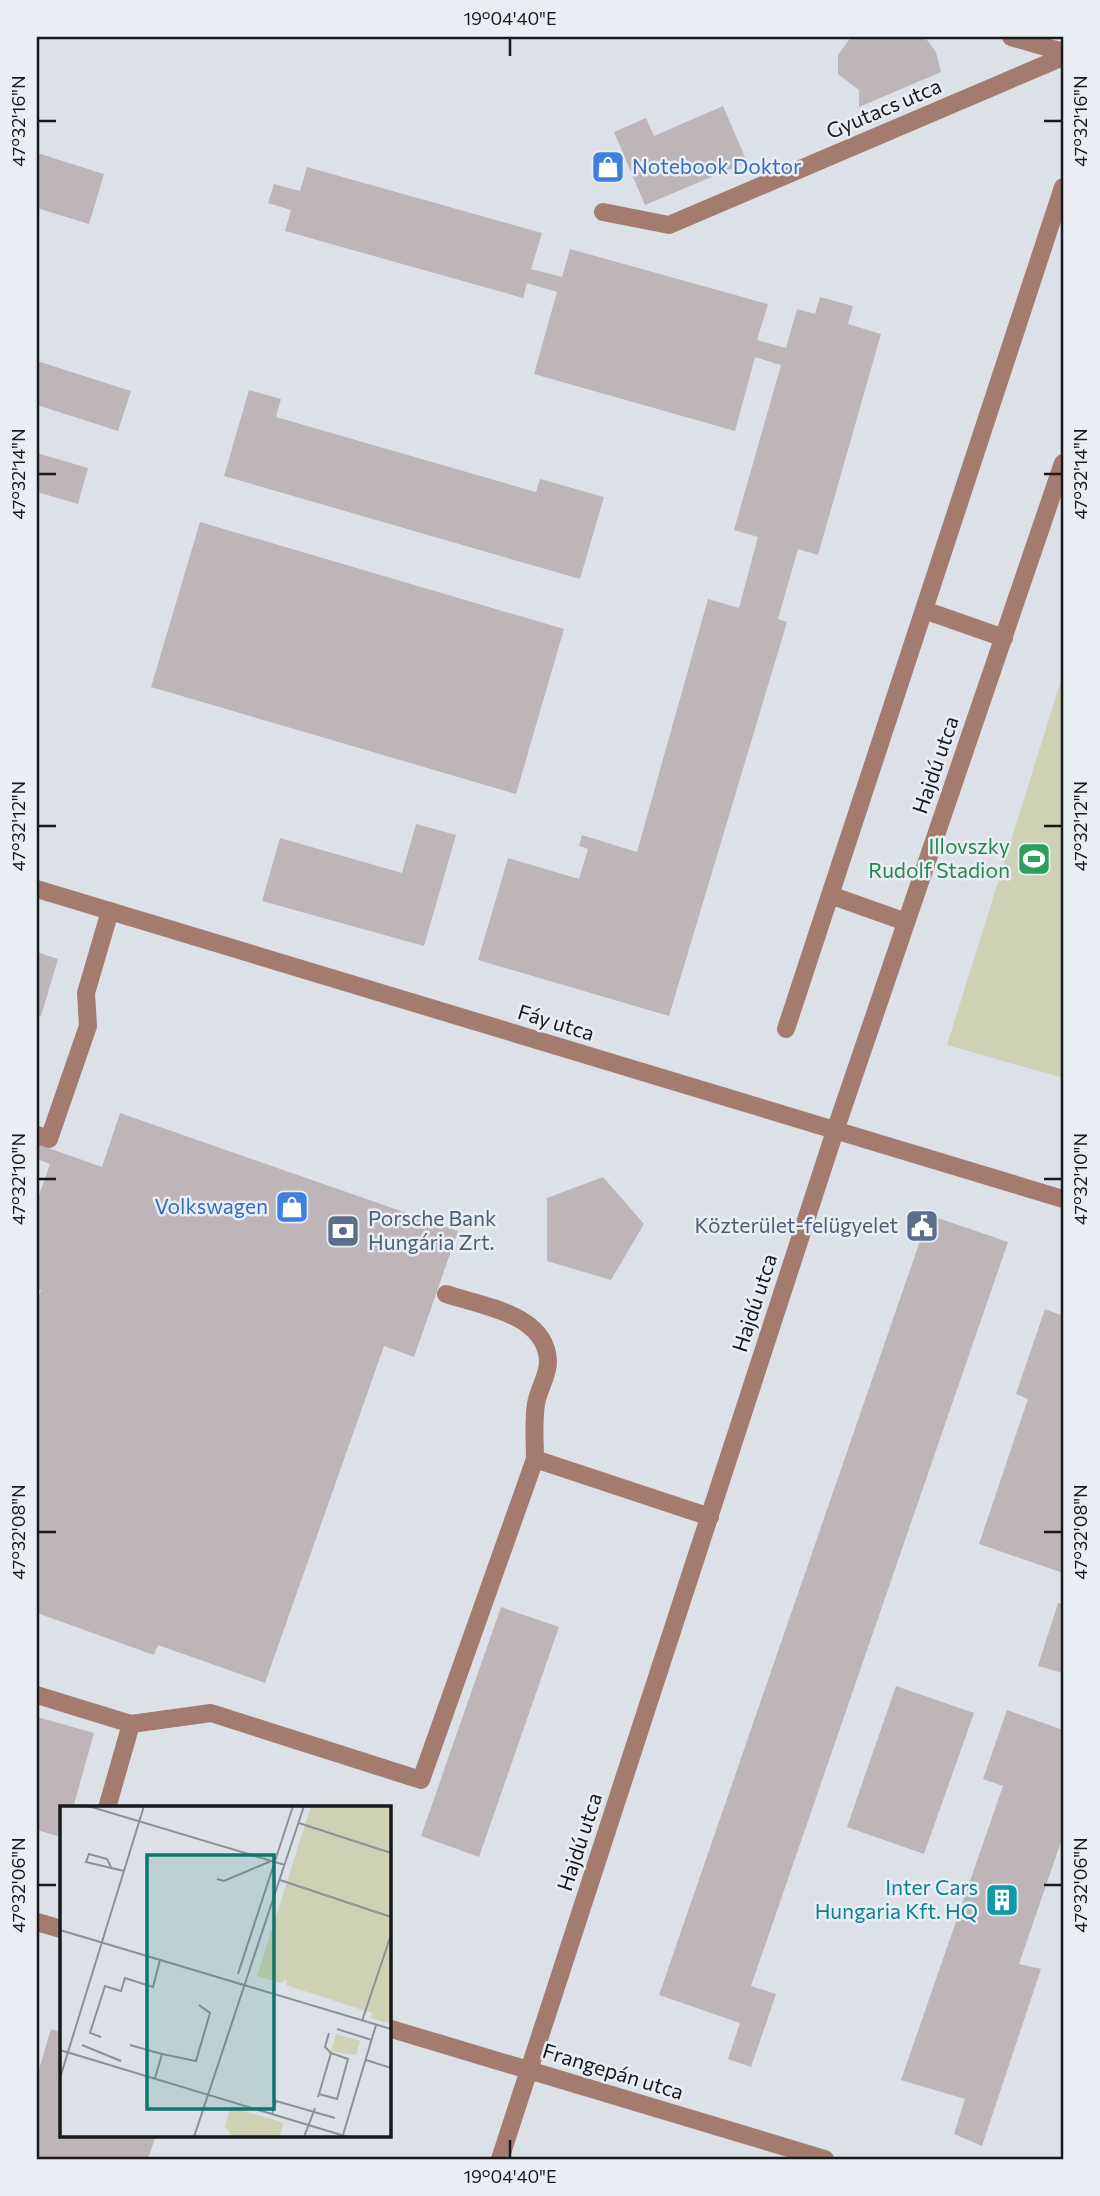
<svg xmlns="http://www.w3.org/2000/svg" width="1100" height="2196" font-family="Commissioner,sans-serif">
  <rect width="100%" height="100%" fill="#dce1e8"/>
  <!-- green -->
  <path fill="#ced1b4" d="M1063,674V1078L947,1045Z"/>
  <!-- building -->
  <path fill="#beb5b9" d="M851,37H915L927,40L936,52L941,72L859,107V90L838,74V55Z
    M723,106L747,162L645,205L614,132L646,118L654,136Z
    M37,153L104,174L89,224L37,208Z
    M307,167L542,233L531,269L562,277L570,249L768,304L757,340L786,348L797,309L815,314L820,297L853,306L848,324L881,334L818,555L798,549L778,619L787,622L669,1016L478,960L508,858L579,879L588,849L579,846L582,835L637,852L708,599L739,608L758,537L734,530L781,365L755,357L735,431L534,374L557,292L527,283L523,298L285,231L291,210L268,203L274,184L300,191Z
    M37,361L131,391L118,431L37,405Z
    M249,390L281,399L276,417L536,492L540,479L604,497L580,579L224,476Z
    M37,453L88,468L78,504L37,492Z
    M200,522L564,629L516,794L151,687Z
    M416,824L456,835L424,946L262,901L280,838L402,873Z
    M37,952L58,959L41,1016L37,1015Z
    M120,1113L458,1231L414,1357L384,1346L265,1683L158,1645L154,1655L37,1613V1301L41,1290L37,1288V1201L50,1164L37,1159V1144L102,1167Z
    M603,1177L644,1224L611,1280L547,1261V1198Z
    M929,1215L1008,1242L751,1986L776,1994L751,2067L728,2059L740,2023L659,1995Z
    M1045,1309L1063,1316V1573L979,1544L1028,1399L1016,1394Z
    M1058,1603L1063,1604V1673L1038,1666Z
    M501,1607L559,1627L479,1857L421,1836Z
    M896,1686L974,1713L924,1854L847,1827Z
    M1007,1710L1063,1730V1836L1019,1964L1041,1969L982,2146L954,2134L965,2099L901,2080L1003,1786L983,1779Z
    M37,1717L94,1733L73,1808H61V1837L37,1830Z
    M51,2029L61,2032V2135H156L148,2159H37V2076Z"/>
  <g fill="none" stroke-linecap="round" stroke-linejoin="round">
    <!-- lane -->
    <path stroke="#a47c6f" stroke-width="18" d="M924,610L1004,638
      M830,895L906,922
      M786,1029L1063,187
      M37,1135L49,1139L88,1026L86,993L110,911
      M535,1459L710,1517
      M37,1695L131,1724L107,1808
      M131,1724L211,1713L421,1780L535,1459C535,1441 533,1422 536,1404C538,1390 548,1376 548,1362C547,1314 482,1306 446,1294"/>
    <!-- street -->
    <path stroke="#a47c6f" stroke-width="18" d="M1011,37L1063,52
      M603,212L669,225L1063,57
      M37,889L1063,1199
      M37,1922L61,1929
      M388,2028L825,2159
      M500,2159L835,1131L1063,463"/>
  </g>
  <!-- ticks -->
  <path fill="none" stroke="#17191b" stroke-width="2.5" d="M510,38V56M38,121H56M1044,121H1062M38,474H56M1044,474H1062M38,826H56M1044,826H1062M38,1179H56M1044,1179H1062M38,1532H56M1044,1532H1062M38,1885H56M1044,1885H1062M510,2140V2158"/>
  <!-- icons -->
  <defs>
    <symbol id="shop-square" viewBox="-11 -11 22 22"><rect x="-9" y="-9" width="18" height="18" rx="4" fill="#3f7fe0" stroke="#e9eef5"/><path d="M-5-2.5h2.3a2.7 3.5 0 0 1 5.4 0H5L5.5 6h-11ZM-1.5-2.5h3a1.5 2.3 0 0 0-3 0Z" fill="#fff"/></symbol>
    <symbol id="stadium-square" viewBox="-11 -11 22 22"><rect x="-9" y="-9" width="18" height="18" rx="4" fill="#2e9e5b" stroke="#e9eef5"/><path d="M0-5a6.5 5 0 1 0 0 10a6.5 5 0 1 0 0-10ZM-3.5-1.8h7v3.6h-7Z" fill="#fff"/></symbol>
    <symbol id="civic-square" viewBox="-11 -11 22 22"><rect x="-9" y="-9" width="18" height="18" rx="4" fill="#5c6f8a" stroke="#e9eef5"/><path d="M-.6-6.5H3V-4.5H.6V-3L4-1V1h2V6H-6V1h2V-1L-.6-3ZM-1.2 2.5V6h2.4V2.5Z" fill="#fff"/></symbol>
    <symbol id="bank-square" viewBox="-11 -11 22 22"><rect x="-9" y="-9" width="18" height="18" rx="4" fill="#5c6f8a" stroke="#e9eef5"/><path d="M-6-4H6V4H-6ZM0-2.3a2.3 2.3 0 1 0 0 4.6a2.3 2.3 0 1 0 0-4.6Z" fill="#fff"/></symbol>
    <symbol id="building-square" viewBox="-11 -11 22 22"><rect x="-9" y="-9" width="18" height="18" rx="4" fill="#0f9aa8" stroke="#e9eef5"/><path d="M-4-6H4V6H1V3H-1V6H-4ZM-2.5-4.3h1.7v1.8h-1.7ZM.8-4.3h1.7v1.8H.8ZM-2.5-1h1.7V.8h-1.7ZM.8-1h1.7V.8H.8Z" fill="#fff"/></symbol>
  </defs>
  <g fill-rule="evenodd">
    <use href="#shop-square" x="589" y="148" width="38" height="38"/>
    <use href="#stadium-square" x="1015" y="840" width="38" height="38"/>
    <use href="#shop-square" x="273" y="1188" width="38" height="38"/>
    <use href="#civic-square" x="903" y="1207" width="38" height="38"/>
    <use href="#bank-square" x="324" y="1212" width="38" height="38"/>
    <use href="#building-square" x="983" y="1881" width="38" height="38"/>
  </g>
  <g text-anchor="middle" stroke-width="5" stroke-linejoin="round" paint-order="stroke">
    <!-- street labels -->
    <g font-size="21" fill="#17191b" stroke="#e9eef5">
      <text transform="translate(884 109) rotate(-23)" y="7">Gyutacs utca</text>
      <text transform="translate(936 765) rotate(-71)" y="7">Hajdú utca</text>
      <text transform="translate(556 1023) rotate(17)" y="7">Fáy utca</text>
      <text transform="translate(755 1303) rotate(-72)" y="7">Hajdú utca</text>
      <text transform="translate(580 1842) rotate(-72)" y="7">Hajdú utca</text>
      <text transform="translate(613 2072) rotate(17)" y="7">Frangepán utca</text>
    </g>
    <!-- shop labels -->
    <g font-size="21" fill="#366cbe" stroke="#e9eef5" text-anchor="start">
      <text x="632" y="174">Notebook Doktor</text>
      <text x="268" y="1214" text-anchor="end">Volkswagen</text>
    </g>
    <!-- leisure labels -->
    <g font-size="21" fill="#27864d" stroke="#e9eef5" text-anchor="end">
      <text x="1010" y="854">Illovszky<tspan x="1010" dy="24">Rudolf Stadion</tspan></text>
    </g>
    <!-- service labels -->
    <g font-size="21" fill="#4e5e75" stroke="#e9eef5" text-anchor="start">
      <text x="368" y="1226">Porsche Bank<tspan x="368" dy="24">Hungária Zrt.</tspan></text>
      <text x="898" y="1233" text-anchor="end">Közterület-felügyelet</text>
    </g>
    <!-- culture labels -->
    <g font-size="21" fill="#0d838f" stroke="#e9eef5" text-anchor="end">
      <text x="978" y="1895">Inter Cars<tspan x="978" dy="24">Hungaria Kft. HQ</tspan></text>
    </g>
  </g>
  <!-- overview -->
  <g transform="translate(60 1806)">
    <rect width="331" height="331" fill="#dce1e8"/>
    <path d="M251,0H331V218L311,212L312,207L226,179L227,174L220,177L197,170ZM276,228L300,235L296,249L271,245ZM171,301L224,317L219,331H172L165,320Z" fill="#ced1b4"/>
    <path fill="none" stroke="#8d9196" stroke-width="2" d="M28,0L225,59M239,17L331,47M51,61L47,53L29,48L26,56L64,65M157,73L164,75L211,55M220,74L331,111M0,124L331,223M178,168L233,0M302,215L331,129M277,223L312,234M269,227L265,241L271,247M41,231L30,227L45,180L61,185L65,172L93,181L100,154M22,239L61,255M70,239L102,248L95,272M0,244L288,331M102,248L136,255L150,207L139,199M306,254L331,262M0,272L84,0M258,291L259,288L271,247L288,253L277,293L259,288M212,308L216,295L275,312M283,329L316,219M134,331L244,0M244,331L255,302"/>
    <path fill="#0f766e" fill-opacity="0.15" stroke="#0f766e" stroke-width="3.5" d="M87,49H214V303H87Z"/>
    <rect width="331" height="331" fill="none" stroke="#17191b" stroke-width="3.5"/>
  </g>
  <!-- border -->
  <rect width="1100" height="2196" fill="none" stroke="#e9eef5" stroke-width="77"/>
  <rect x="38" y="38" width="1024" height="2120" fill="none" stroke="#17191b" stroke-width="2.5"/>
  <g font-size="18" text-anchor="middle" fill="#17191b">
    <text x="510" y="25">19°04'40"E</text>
    <text transform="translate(19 121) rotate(-90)" y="6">47°32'16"N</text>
    <text transform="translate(1081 121) rotate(-90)" y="6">47°32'16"N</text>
    <text transform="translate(19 474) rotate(-90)" y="6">47°32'14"N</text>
    <text transform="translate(1081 474) rotate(-90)" y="6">47°32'14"N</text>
    <text transform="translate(19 826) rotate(-90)" y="6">47°32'12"N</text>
    <text transform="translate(1081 826) rotate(-90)" y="6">47°32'12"N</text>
    <text transform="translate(19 1179) rotate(-90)" y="6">47°32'10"N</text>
    <text transform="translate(1081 1179) rotate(-90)" y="6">47°32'10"N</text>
    <text transform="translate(19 1532) rotate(-90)" y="6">47°32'08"N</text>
    <text transform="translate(1081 1532) rotate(-90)" y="6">47°32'08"N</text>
    <text transform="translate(19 1885) rotate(-90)" y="6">47°32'06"N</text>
    <text transform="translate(1081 1885) rotate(-90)" y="6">47°32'06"N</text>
    <text x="510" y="2183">19°04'40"E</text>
  </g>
</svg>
